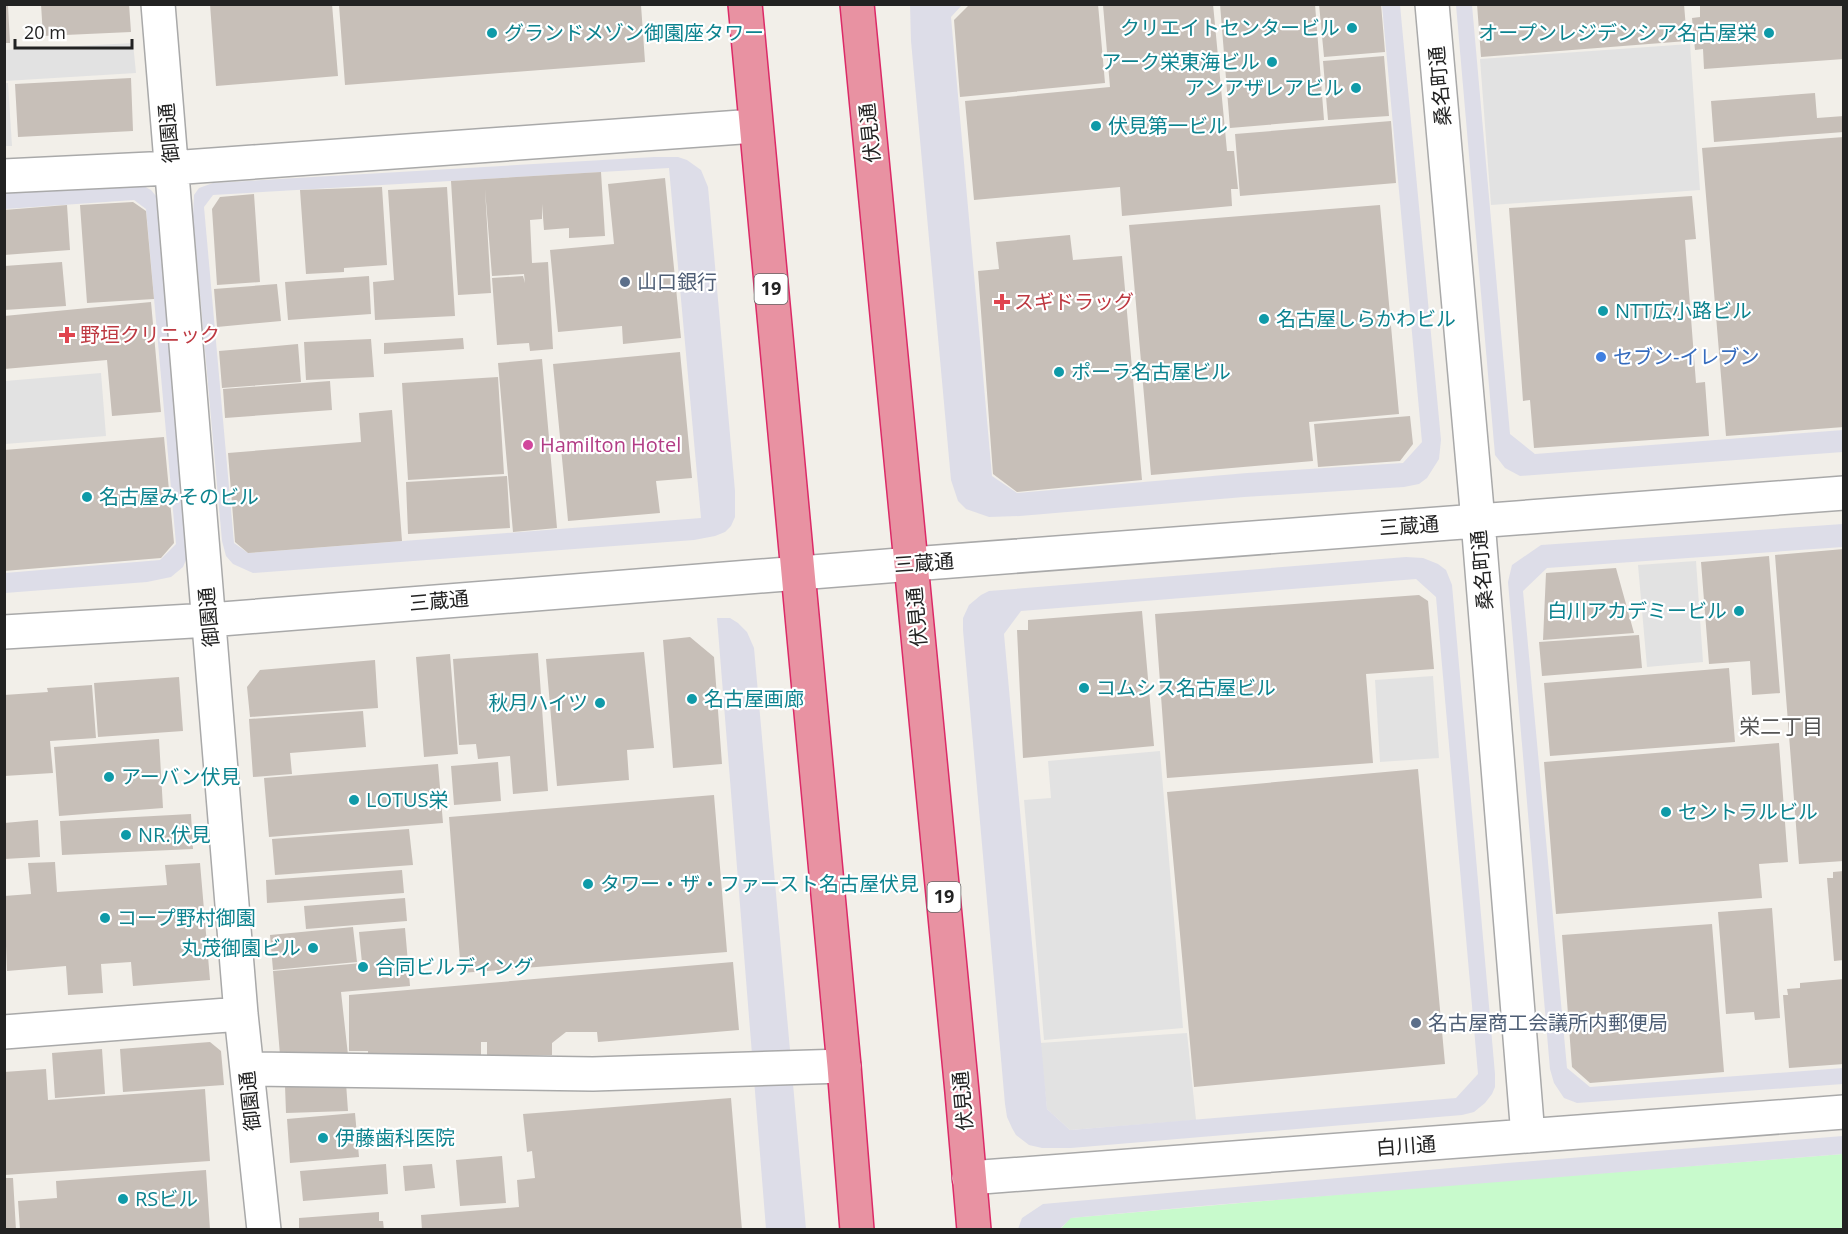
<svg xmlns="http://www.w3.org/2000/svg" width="1848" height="1234" font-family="'Open Sans','Noto Sans JP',sans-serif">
  <rect width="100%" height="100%" fill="#f2efe9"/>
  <!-- park -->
  <path fill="#c8facc" d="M1843,1154V1229L1060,1230L1070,1218L1413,1188Z"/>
  <!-- parking -->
  <path fill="#e2e2e2" d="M133,43L136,73L5,81V50Z
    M1690,44L1700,190L1491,205L1480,59Z
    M5,83H8L12,146H5Z
    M101,373L106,436L5,444V381Z
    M1696,561L1703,662L1647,667L1638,565Z
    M1433,676L1439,758L1380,762L1375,680Z
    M1160,751L1183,1028L1044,1040L1024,800L1051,798L1048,761Z
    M1187,1033L1196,1120L1070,1130L1047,1109L1040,1043Z"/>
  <!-- plaza -->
  <path fill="#dddde8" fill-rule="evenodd" d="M910,5H962L951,17L992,476L1017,493L1247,473L1403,463L1422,442L1382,5H1400L1441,440L1439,459L1427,478L1419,484L1404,487L1244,497L1020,516L989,517L966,509L958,501L951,480L911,41Z
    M1456,5H1472L1510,434L1535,454L1843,430V452L1520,476L1505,468L1495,455Z
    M654,157H678L687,160L701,170L708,187L735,491V517L731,526L725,532L715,536L694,540L253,573L233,564L226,556L222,541L193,216L194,195L199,188L213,183ZM669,168L701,518L248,553L234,543L204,207L213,195Z
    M5,183L140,184L151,190L156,196L187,548L186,560L183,567L171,577L147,582L5,593V573L160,560L176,544L146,209L134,200L5,209Z
    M1843,524V547L1547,568L1523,591L1567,1068L1590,1087L1843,1068V1084L1577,1103L1564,1098L1554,1083L1550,1069L1508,582L1512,565L1541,545Z
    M1406,557L1423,558L1438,564L1446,570L1452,585L1495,1074V1087L1492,1094L1485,1103L1474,1112L1462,1115L1071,1148H1042L1029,1145L1016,1135L1012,1128L1007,1117L1005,1104L963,630V618L969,605L981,595L989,591ZM1416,579L1436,597L1478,1074L1456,1098L1070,1130L1047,1109L1004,634L1021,611Z
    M717,618H730L738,623L747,632L754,648L806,1229H766Z
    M1843,1136V1154L1202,1206L1071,1218L1060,1229H1018L1022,1218L1043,1204L1507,1163Z"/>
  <!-- building -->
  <path fill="#c7bfb8" d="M41,4H129L131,32L43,36Z
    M210,4H332L338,76L216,86Z
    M970,4H1098L1105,83L960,97L954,20Z
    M1213,4L1227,151H1234L1238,189H1231L1232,206L1122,216L1120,187L974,200L965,101L1110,87L1103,5Z
    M1220,4H1315L1324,120L1230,128Z
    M1319,4H1381L1385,52L1324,57Z
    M1477,4H1684L1687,41L1481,57Z
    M1700,4H1844V59L1704,69L1703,49L1695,50L1692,18L1700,17Z
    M339,5H641L645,62L345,85Z
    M5,6H8L10,43H5Z
    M1384,56L1389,116L1328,120L1323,61Z
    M131,78L133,131L18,137L15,84Z
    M1815,93L1817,118L1844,116V132L1714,142L1711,101Z
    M1391,121L1396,183L1240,196L1235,134Z
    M1844,137V427L1726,436L1702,148Z
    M601,172L605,236L569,238V228L544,230L542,204V219L530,220L532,263L548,262L553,349L530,351L529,343L497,345L492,278L523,276L525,283L524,274L492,276L485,189L491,293L458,295L451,181Z
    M665,178L681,338L623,344L622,326L558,332L550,250L614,244L608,184Z
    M382,187L387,265L344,268V272L306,274L300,190Z
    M447,187L455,316L375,320L373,282L394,280L388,190Z
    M254,194L260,282L217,285L212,209L220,197Z
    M1692,196L1696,239L1685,240L1696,383L1705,382L1709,436L1534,448L1530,400L1523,401L1509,208Z
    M133,202L146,211L154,299L87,303L80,205Z
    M67,205L70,250L4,255V210Z
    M1380,205L1399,414L1309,422L1313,461L1151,475L1129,225Z
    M1070,235L1073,260L1122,256L1142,480L1017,492L993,474L978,271L999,269L996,242Z
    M62,262L66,306L4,310V266Z
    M369,276L371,314L288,320L285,282Z
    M277,284L281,321L217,327L214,289Z
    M151,302L161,412L112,416L107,360L4,369V316Z
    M463,338L464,349L384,354V343Z
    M371,339L374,377L306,380L304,342Z
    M298,344L301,382L222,388L219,351Z
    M680,352L692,478L656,481L660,513L568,521L553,364Z
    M542,359L557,528L513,532L498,363Z
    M498,377L504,474L408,480L402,383Z
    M330,381L332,410L225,418L223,389Z
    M392,410L402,541L248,553L235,542L228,453L361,442L359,413Z
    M1410,416L1413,444L1400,461L1318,467L1314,424Z
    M164,437L174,543L161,558L4,571V450Z
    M507,476L510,528L408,534L406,482Z
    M1844,549V861L1799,864L1775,555Z
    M1769,556L1780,693L1752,695L1750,661L1709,664L1701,562Z
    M1616,568L1634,633L1543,640L1546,573Z
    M1419,595L1428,601L1434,669L1366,674L1373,763L1167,778L1155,614Z
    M1142,611L1154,746L1023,758L1017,630H1028V620Z
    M1639,635L1642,668L1542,676L1539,642Z
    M690,637L714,657L722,764L673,768L663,640Z
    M644,652L654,748L627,750L629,780L557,786L546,659Z
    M538,653L548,791L513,794L510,756L478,759L476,744L459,745L453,659Z
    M450,654L458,754L424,757L416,657Z
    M375,660L378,708L250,717L247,687L260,670Z
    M1729,668L1735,742L1550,756L1544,683Z
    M179,677L183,731L98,737L94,683Z
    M92,685L96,738L50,741L53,773L4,776V695L48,692L47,688Z
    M363,711L366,747L290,753L292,774L253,777L249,719Z
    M159,739L163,808L59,816L54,747Z
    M1779,743L1788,862L1759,864L1762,898L1556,914L1544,762Z
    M498,762L501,801L454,805L451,766Z
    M438,764L443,823L269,837L264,778Z
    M1418,769L1445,1064L1194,1087L1167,792Z
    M714,795L727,952L461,973L449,817Z
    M191,814L193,849L62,855L60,821Z
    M38,820L40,857L4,859V823Z
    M409,829L413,865L275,875L272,839Z
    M55,862L57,892L167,885L165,865L200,863L210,980L133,986L131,962L101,964L103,993L68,995L66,966L7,971L4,896L31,894L28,863Z
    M402,870L404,893L267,903L266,880Z
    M1844,871V960L1834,961L1827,878H1833V872Z
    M405,898L407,921L306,929L304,906Z
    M1772,908L1780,1018L1755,1020L1754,1012L1726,1014L1718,912Z
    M1712,924L1724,1072L1590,1083L1572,1067L1562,935Z
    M353,927L357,962L273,970L270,935Z
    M405,928L410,986L341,992L348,1055H280L273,971L362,963L359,932Z
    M733,962L739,1030L598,1042L597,1032H566L552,1043V1055H487V1042H481V1063L368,1061V1051H349V995Z
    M1844,979V1064L1789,1068L1783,995H1788L1787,989L1800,988V983Z
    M210,1042L221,1051L224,1085L123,1092L120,1049Z
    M102,1049L105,1094L55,1098L52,1053Z
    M46,1069L48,1100L205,1089L210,1161L4,1175V1072Z
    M346,1083L348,1111L286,1113L285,1086Z
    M731,1098L742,1230H422L421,1215L519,1207L517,1180L535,1178L532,1151L527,1152L523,1114Z
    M355,1113L359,1157L290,1163L287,1119Z
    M502,1156L506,1203L460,1206L456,1160Z
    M386,1164L388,1194L303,1201L300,1171Z
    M432,1164L435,1188L405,1191L403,1166Z
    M206,1170L210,1230H20L18,1201L57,1198L56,1181Z
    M4,1178H13L16,1230H4Z
    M379,1212V1221H383L384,1230H299V1218Z"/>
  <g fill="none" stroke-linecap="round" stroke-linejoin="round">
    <defs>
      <path id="minor" d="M158,4L241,1014L264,1230
        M1432,4L1478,521L1528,1136
        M4,176L171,168L755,126
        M4,632L209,620L912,564L1844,493
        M4,1032L241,1014
        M247,1069L593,1074L844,1066
        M969,1178L1844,1112"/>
      <path id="highway" d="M745,4L844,1066L857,1230
        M857,4L962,1092L974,1230"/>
    </defs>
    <!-- minor casing -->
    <use href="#minor" stroke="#a9a9a9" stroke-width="36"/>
    <!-- highway casing -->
    <use href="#highway" stroke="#dc2a67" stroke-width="36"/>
    <!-- minor -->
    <use href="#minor" stroke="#fff" stroke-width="33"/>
    <!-- highway -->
    <use href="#highway" stroke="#e892a2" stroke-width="33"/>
  </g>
  <!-- markers -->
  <g fill="#0f9aa8" stroke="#fff" stroke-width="2">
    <circle cx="1352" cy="28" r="6"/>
    <circle cx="492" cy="33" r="6"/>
    <circle cx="1769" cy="33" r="6"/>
    <circle cx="1272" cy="62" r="6"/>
    <circle cx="1356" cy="88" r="6"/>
    <circle cx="1096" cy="126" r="6"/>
    <circle cx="1603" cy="311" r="6"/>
    <circle cx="1264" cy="319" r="6"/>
    <circle cx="1059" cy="372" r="6"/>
    <circle cx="87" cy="497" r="6"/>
    <circle cx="1739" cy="611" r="6"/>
    <circle cx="1084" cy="688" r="6"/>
    <circle cx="692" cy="699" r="6"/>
    <circle cx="600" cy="703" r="6"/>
    <circle cx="109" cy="777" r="6"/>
    <circle cx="354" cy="800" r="6"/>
    <circle cx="1666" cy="812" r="6"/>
    <circle cx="126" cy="835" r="6"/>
    <circle cx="588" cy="884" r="6"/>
    <circle cx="105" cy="918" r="6"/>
    <circle cx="313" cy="948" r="6"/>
    <circle cx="363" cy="967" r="6"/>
    <circle cx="323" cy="1138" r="6"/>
    <circle cx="123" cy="1199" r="6"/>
  </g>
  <g fill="#5c6f8a" stroke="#fff" stroke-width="2">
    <circle cx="625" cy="282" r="6"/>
    <circle cx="1416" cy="1023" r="6"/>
  </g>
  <g fill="#e0444e" stroke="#fff" stroke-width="2">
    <path d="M999 293h6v6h6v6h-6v6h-6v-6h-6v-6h6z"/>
    <path d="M64 326h6v6h6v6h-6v6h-6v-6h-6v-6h6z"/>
  </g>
  <circle fill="#3f7fe0" stroke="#fff" stroke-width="2" cx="1601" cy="357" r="6"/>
  <circle fill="#d1479c" stroke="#fff" stroke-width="2" cx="528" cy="445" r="6"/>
  <g text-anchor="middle" stroke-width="4.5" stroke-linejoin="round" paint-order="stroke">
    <!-- shield labels -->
    <g fill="#fff" stroke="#646464" stroke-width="1.5">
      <rect x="754.5" y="274" width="33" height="30" rx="4.5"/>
      <rect x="927.5" y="882" width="33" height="30" rx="4.5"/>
    </g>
    <g font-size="18" font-weight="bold" fill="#222">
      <text x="771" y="295">19</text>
      <text x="944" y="903">19</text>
    </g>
    <!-- culture labels -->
    <g font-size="20" fill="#0d838f" stroke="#fff" text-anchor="start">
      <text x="1340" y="35" text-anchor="end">クリエイトセンタービル</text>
      <text x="504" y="40">グランドメゾン御園座タワー</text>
      <text x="1757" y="40" text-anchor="end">オープンレジデンシア名古屋栄</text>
      <text x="1260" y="69" text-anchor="end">アーク栄東海ビル</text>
      <text x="1344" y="95" text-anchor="end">アンアザレアビル</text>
      <text x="1108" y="133">伏見第一ビル</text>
      <text x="1615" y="318">NTT広小路ビル</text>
      <text x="1276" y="326">名古屋しらかわビル</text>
      <text x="1071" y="379">ポーラ名古屋ビル</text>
      <text x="99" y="504">名古屋みそのビル</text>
      <text x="1727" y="618" text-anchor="end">白川アカデミービル</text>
      <text x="1096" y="695">コムシス名古屋ビル</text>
      <text x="704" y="706">名古屋画廊</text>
      <text x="588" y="710" text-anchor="end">秋月ハイツ</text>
      <text x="121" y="784">アーバン伏見</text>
      <text x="366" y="807">LOTUS栄</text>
      <text x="1678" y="819">セントラルビル</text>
      <text x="138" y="842">NR.伏見</text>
      <text x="600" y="891">タワー・ザ・ファースト名古屋伏見</text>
      <text x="117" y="925">コープ野村御園</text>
      <text x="301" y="955" text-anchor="end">丸茂御園ビル</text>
      <text x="375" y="974">合同ビルディング</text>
      <text x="335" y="1145">伊藤歯科医院</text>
      <text x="135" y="1206">RSビル</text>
    </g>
    <!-- street labels -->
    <g font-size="20" fill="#222" stroke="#fff">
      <text transform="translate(1440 86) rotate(-95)" y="7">桑名町通</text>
      <text transform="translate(169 133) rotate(-95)" y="7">御園通</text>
      <text transform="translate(870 133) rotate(-96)" y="7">伏見通</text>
      <text transform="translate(1409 526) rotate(-4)" y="7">三蔵通</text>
      <text transform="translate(924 563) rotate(-4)" y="7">三蔵通</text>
      <text transform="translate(1482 570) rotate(-95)" y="7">桑名町通</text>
      <text transform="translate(439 601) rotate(-5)" y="7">三蔵通</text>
      <text transform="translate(209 617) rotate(-95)" y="7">御園通</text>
      <text transform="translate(917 617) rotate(-95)" y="7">伏見通</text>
      <text transform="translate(250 1101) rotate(-96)" y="7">御園通</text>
      <text transform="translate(963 1101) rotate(-95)" y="7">伏見通</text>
      <text transform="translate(1406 1146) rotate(-4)" y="7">白川通</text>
    </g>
    <!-- service labels -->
    <g font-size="20" fill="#4e5e75" stroke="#fff" text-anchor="start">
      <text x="637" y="289">山口銀行</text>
      <text x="1428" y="1030">名古屋商工会議所内郵便局</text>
    </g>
    <!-- health labels -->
    <g font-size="20" fill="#be3a42" stroke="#fff" text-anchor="start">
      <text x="1014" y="309">スギドラッグ</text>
      <text x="80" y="342">野垣クリニック</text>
    </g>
    <!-- shop labels -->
    <g font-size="20" fill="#366cbe" stroke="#fff" text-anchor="start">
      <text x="1613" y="364">セブン-イレブン</text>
    </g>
    <!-- hotel labels -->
    <g font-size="20" fill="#b23c85" stroke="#fff" text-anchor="start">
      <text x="540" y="452">Hamilton Hotel</text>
    </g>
    <!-- neighbourhood labels -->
    <g font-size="21" fill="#555" stroke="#fff">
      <text x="1781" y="734">栄二丁目</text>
    </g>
  </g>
  <!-- border -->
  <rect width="1848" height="1234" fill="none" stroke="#222222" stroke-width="12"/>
  <!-- scale -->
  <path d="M15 39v9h117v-9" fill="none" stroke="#222222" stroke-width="3"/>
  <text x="24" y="39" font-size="18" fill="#222222" stroke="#ffffff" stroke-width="4.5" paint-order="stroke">20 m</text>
</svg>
